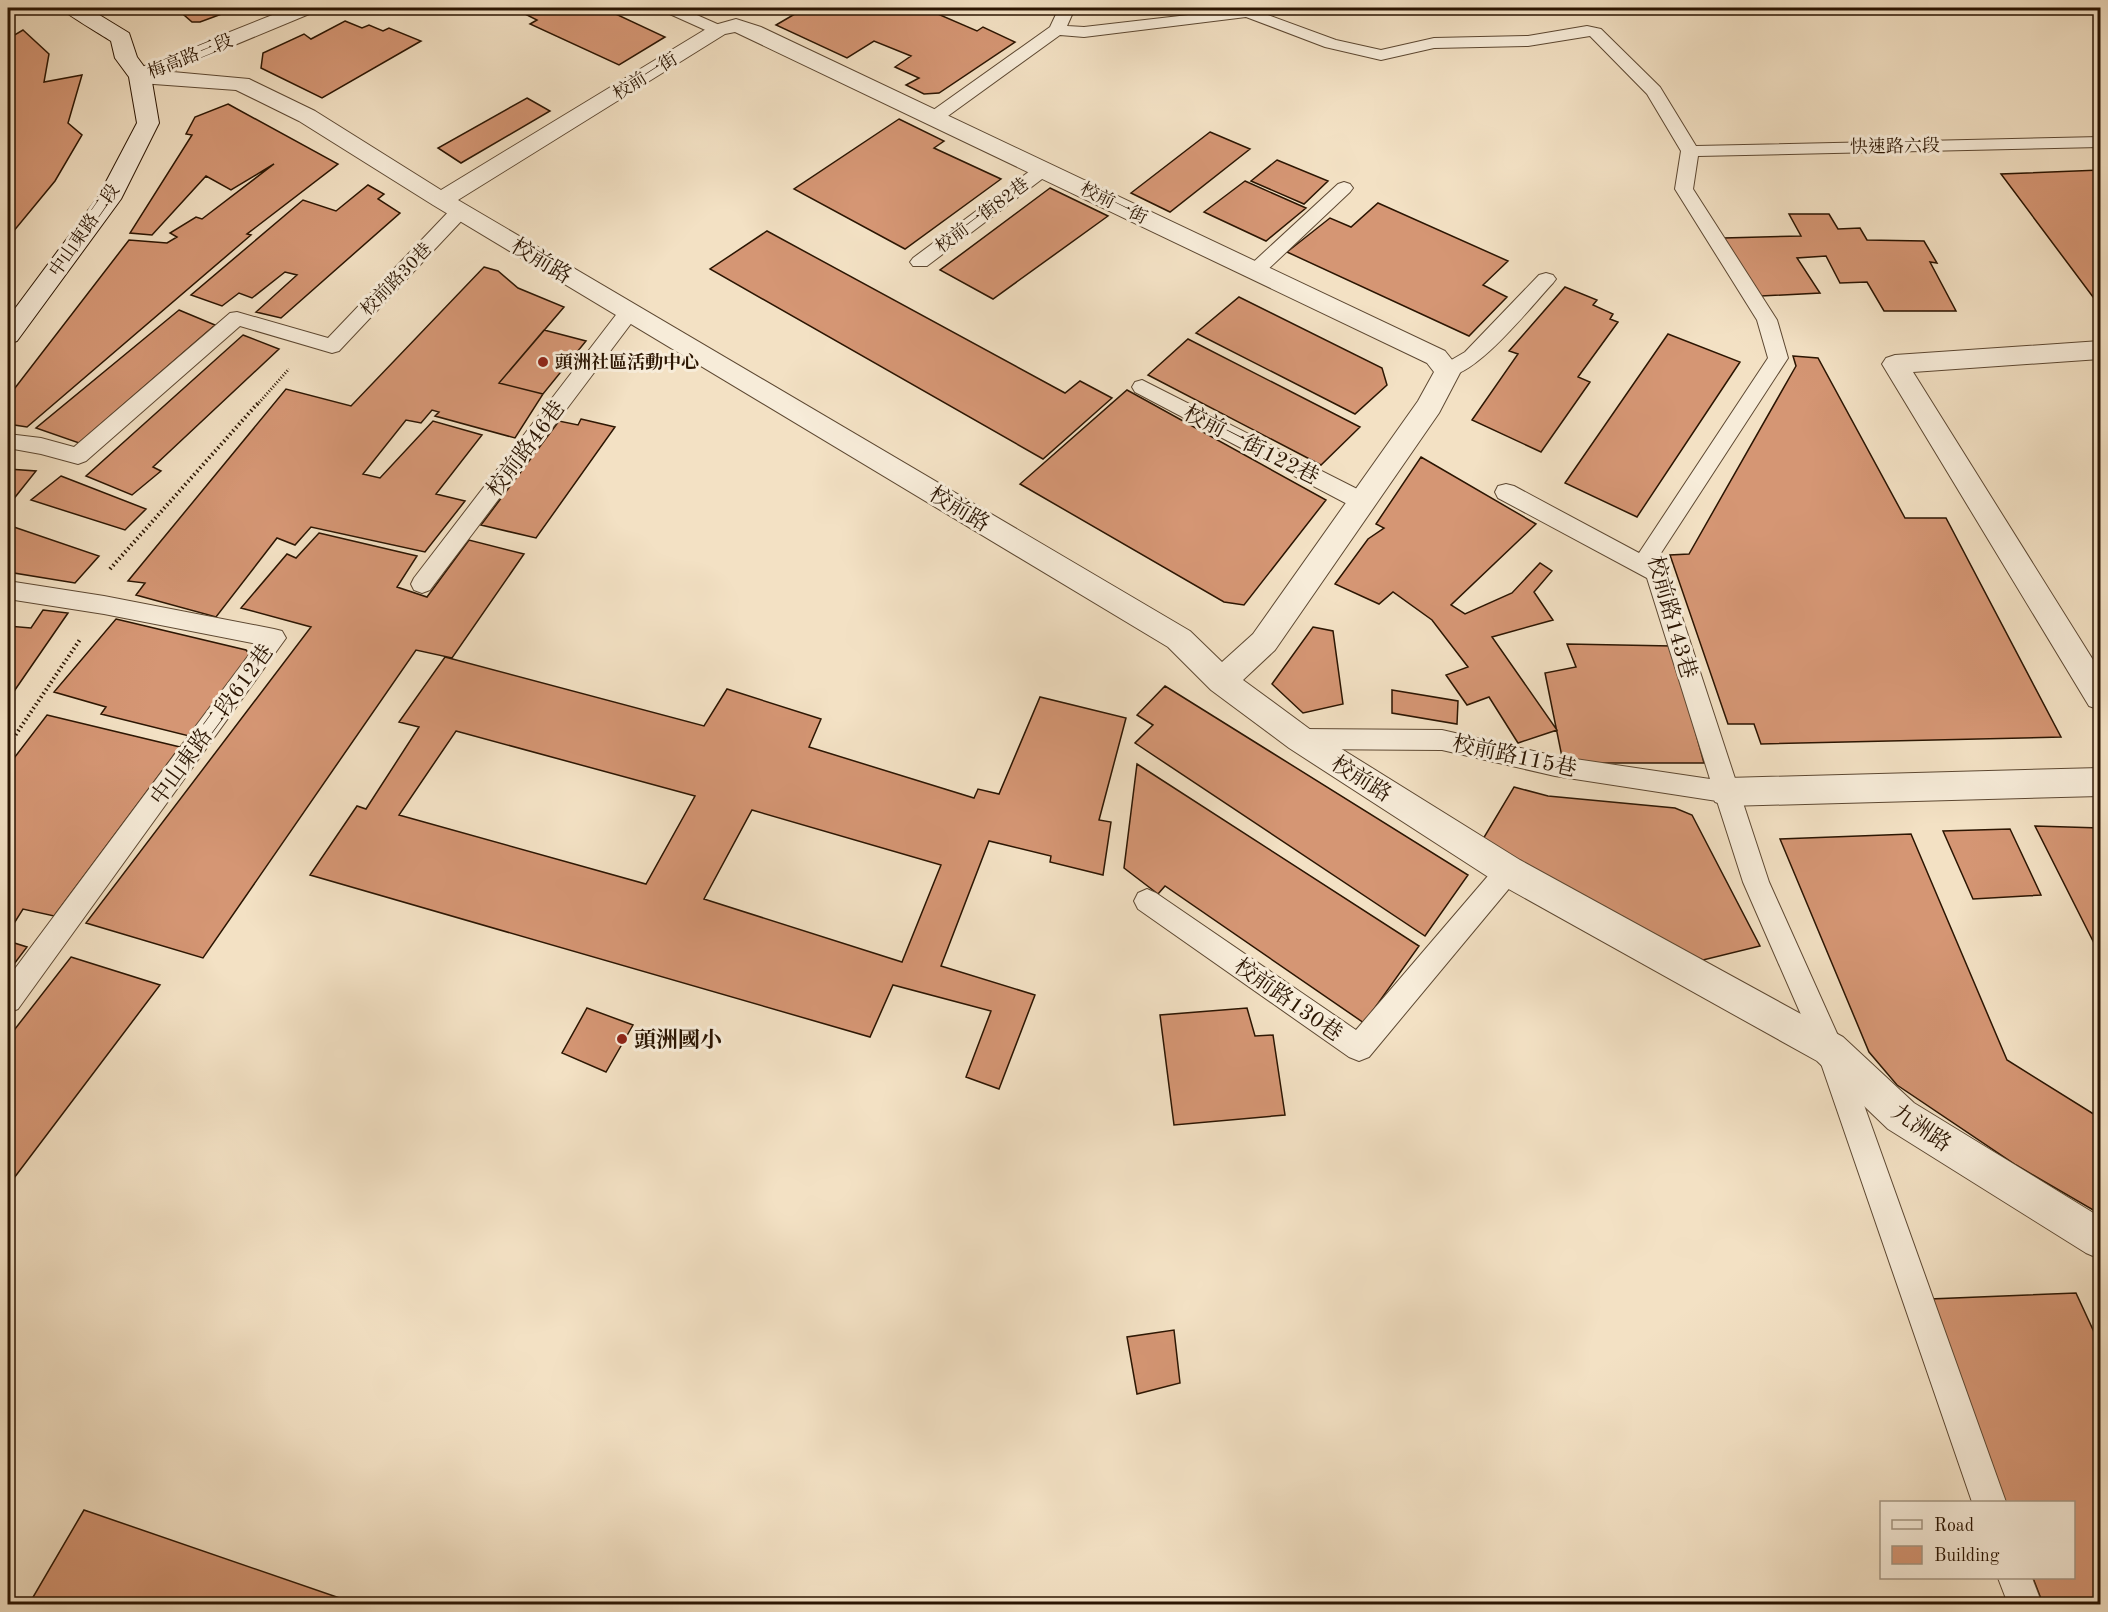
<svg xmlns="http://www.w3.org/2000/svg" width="2108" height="1612" font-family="'Old Standard TT','Noto Serif TC',serif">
  <rect width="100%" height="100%" fill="#f3e1c4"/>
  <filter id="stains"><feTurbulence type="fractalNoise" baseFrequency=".00333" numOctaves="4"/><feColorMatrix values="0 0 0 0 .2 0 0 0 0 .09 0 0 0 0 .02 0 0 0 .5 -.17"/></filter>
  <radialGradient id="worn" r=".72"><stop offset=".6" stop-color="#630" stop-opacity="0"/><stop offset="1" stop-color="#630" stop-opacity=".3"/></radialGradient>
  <!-- building -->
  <path fill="#d59674" stroke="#2b1502" stroke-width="1.5" fill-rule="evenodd" d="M205,8H238L200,22H192L184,15Z
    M526,8H603L665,37L619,65L530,24L537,20L527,15L535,11Z
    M805,8H924L977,31L983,27L1015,42L939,93L924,94L906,85L919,78L895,67L911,56L874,41L847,58L776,25Z
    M345,21L362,28L369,25L383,31L389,28L421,41L322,98L261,68L263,53L304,34L311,39Z
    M23,30L49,54L44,82L82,75L68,123L82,135L55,181L8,238V33L13,36Z
    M527,98L550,111L461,163L438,148Z
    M228,104L338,164L247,234L251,235L27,427L8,424V397L129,240L167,243L177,237L170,233L196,217L202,219L274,164L231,190L206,176L152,235L130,233L192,135L186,134L195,117Z
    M899,119L944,141L934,148L1001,179L905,249L794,189Z
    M1210,132L1250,149L1170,212L1131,193Z
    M1277,160L1328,181L1304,204L1251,181Z
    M2100,170V301H2096L2001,174Z
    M1245,181L1306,208L1266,241L1204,212Z
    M368,185L384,194L378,199L400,213L281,318L256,312L297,275L285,272L252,298L239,293L222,306L191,295L303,200L336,211Z
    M1050,188L1108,216L993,299L940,270Z
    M1378,203L1508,261L1483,285L1507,297L1469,336L1287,252L1330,218L1351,227Z
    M1789,214H1829L1838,229L1860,228L1867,240L1924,241L1937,263L1930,262L1956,311H1884L1867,282L1840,283L1826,256L1797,258L1820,293L1761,296L1724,238L1801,236Z
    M767,231L1065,393L1080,381L1112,398L1043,459L710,269Z
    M484,267L498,271L518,288L564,307L499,383L543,394L515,438L435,416L439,412L432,410L421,423L406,420L363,474L380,478L433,421L482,435L436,494L465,501L425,552L311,527L295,545L277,538L216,617L136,595L145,583L128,581L286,389L351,406Z
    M1565,287L1597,300L1593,305L1613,314L1610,319L1618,322L1578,377L1590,382L1541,452L1472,420L1518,354L1509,351Z
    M1239,297L1382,368L1387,385L1355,414L1196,333Z
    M179,310L215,325L79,443L36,428Z
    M544,330L586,341L543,394L499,383Z
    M1668,334L1740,362L1637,517L1565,483Z
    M243,335L279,349L153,467L161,471L132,495L86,476Z
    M1188,339L1360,427L1321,465L1148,375Z
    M1793,356L1818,358L1905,518H1946L2061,737L1761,744L1754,724H1728L1670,555L1689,554L1796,366Z
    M1127,390L1326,500L1244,605L1224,602L1020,484Z
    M581,419L615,427L536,538L481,525L559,421L578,425Z
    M1421,457L1536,524L1451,605L1465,614L1512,593L1540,563L1552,571L1534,592L1553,620L1492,637L1557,730L1518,743L1489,697L1467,705L1446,675L1468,667L1432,620L1393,592L1379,604L1335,584L1368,539L1384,528L1376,524Z
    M8,469L36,471L8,506Z
    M61,476L146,509L125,530L31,500Z
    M8,525L99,556L75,583L8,572Z
    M319,533L417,556L397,587L427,597L469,540L524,554L452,658L416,650L203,958L86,923L311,627L241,608L287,554L296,558Z
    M43,610L68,613L8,700V626L31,628Z
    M116,619L246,650L252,657L189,736L101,714L106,707L54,692Z
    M1313,627L1333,631L1343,704L1303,713L1272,684Z
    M1567,644L1672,646L1704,763H1586L1562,757L1545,673L1576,667Z
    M445,657L704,726L727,689L821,719L809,747L974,798L978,789L999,794L1040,697L1126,718L1099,820L1111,822L1103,875L1050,862L1051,856L989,841L941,966L1035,995L999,1089L966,1077L991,1011L893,985L870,1037L310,875L357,806L366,809L419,727L399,722ZM456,731L695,796L646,884L399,815ZM752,810L941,865L902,962L704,899Z
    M1165,686L1468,875L1425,936L1135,743L1153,725L1137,715Z
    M1392,690L1458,701L1457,724L1392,713Z
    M47,715L180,747L54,916L23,909L8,933V766Z
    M1137,764L1419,946L1364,1023L1165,886L1158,894L1124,868Z
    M1514,787L1548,796L1675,808L1692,815L1760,946L1703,960L1645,937L1483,839Z
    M2035,826L2100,828V955Z
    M2010,829L2041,895L1973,899L1943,831Z
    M1911,834L2007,1060L2100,1118V1214L2016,1165L1897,1085L1869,1052L1780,839Z
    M8,941L27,947L8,972Z
    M71,957L160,985L8,1186V1038Z
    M587,1008L633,1025L606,1072L562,1053Z
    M1247,1008L1255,1036L1273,1035L1285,1115L1174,1125L1160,1015Z
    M2076,1293L2100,1345V1604H2043L2033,1578H2074V1502H2005L1930,1299Z
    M1174,1330L1180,1383L1137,1394L1127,1337Z
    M84,1510L357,1604H29Z"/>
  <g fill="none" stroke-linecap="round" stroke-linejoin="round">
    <defs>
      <path id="service" d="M661,8H681L724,27L726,30L724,33H712L663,11Z
        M1059,8H1075L1067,26L1084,27L1249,8L1336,40L1381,50L1434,38L1528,36L1587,26L1601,29L1660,87L1696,146L2100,137V147L1698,156L1693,189L1777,320L1788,358L1661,553L1769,882L1844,1049L2006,1502H1972L1816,1049L1743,882L1717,801L1555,776L1442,750L1300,749L1291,746L1288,739L1291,732L1300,729L1442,730L1555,756L1710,779L1647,578L1498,498L1495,492L1498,486L1506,484L1514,486L1639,553L1768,358L1757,320L1675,189L1681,151L1647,94L1590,36L1528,46L1434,48L1381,60L1325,47L1246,17L1084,37L1060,35L941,121H929L926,117L929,113L1050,27Z
        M1044,164L1050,165L1053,169L1050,173L927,266H913L910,262L913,258L1038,165Z
        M1344,182L1350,184L1353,188L1350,192L1262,275H1248L1245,271L1248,267L1338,184Z
        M460,205L467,207L469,211L467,215L339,351L332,353L240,326L86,461L78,464L41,454L8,448V434L41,438L74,447L230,313L237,312L328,338L453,207Z
        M1546,273L1553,275L1556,279L1553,283C1532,305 1471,384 1441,376L1438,371L1441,366L1465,352L1539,275Z
        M629,306L636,307L639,312L636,317L430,590L422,593L414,590L411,584L414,578L622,307Z
        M1142,380L1369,495L1372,501L1369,507L1361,509L1353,507L1135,392L1132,387L1135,382Z
        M8,581L104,596L274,629L282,631L286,638L18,1009L8,1013V978L257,644L104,614L8,599Z
        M1508,860L1517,863L1521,871L1517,879L1369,1057L1359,1061L1349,1057L1138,909L1134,901L1138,893L1147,889L1156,893L1356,1030L1499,863Z
        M1998,1578H2032L2042,1604H2008Z"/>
      <path id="minor" d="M736,19L761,27L1445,351L1461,371L1439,413L1275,650L1243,680L1311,730L1520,860L1843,1037L1914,1103L2100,1217V1259L2086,1253L1888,1129L1817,1061L1496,882L1289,748L1211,690L1168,647L433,205L299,121L236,90L140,83L132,81L129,76L132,71L140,69L249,79L315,111L441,190L711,26ZM735,32L1427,363L1434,372L1418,401L1253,634L1222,662L1190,631L458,200L725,34Z
        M2100,341V359L1913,372L2100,671V710L2089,706L1882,364L1886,358L1895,355Z
        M2100,768V796L1727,806L1715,802L1711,792L1715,782L1727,778Z"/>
      <path id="tertiary" d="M290,8H317L314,12L148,81L140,83L132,81L129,76L132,71Z"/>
      <path id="secondary" d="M61,8H88L129,33L137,57L151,76L159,123L121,199L17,341L8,344V318L98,197L137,123L129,77L115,58L111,41C102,35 64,13 61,8Z"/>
    </defs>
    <!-- service casing -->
    <use href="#service" stroke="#5d4832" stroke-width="2"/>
    <!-- minor casing -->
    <use href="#minor" stroke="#5d4832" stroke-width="2"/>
    <!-- tertiary casing -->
    <use href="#tertiary" stroke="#5d4832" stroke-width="2"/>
    <!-- secondary casing -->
    <use href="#secondary" stroke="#2b1502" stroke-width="2"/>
    <!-- path-far1 -->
    <path stroke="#2b1502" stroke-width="3" stroke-dasharray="1 2" stroke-linecap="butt" d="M257,405L289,369"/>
    <!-- path -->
    <path stroke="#2b1502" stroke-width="4" stroke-dasharray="1.5 3" stroke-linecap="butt" d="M110,569L258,403
      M8,746L81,638"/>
    <!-- service -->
    <use href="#service" fill="#f7ecd9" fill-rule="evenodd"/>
    <!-- minor -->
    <use href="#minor" fill="#f7ecd9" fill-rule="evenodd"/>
    <!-- tertiary -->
    <use href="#tertiary" fill="#f7ecd9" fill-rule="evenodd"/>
    <!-- secondary -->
    <use href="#secondary" fill="#f7ecd9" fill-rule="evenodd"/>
  </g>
  <!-- markers -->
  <g fill="#8f2418" stroke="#f7ecd9" stroke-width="2">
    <circle cx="543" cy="362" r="6"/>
    <circle cx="622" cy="1039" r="6"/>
  </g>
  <g text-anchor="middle" stroke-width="6" stroke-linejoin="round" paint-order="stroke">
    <!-- far-street labels -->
    <g font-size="18" fill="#2b1502" stroke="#f7ecd9">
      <text transform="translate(190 56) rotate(-22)" y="6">梅高路三段</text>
      <text transform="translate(645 76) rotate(-32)" y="6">校前一街</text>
      <text transform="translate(1895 146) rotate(-1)" y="6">快速路六段</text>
      <text transform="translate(1114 203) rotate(26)" y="6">校前一街</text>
      <text transform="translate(982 215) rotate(-37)" y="6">校前一街82巷</text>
      <text transform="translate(84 230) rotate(-55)" y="6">中山東路二段</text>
      <text transform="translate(396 279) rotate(-46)" y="6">校前路30巷</text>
    </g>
    <!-- far-poi labels -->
    <g font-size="18" font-weight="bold" fill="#2b1502" stroke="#f7ecd9" text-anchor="start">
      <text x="555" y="368">頭洲社區活動中心</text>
    </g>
    <!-- street labels -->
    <g font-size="22" fill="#2b1502" stroke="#f7ecd9">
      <text transform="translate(542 260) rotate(31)" y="8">校前路</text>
      <text transform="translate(1252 444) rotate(27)" y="8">校前一街122巷</text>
      <text transform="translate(525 448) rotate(-53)" y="8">校前路46巷</text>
      <text transform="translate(960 508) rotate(31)" y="8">校前路</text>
      <text transform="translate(1673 617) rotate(74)" y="8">校前路143巷</text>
      <text transform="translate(211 724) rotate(-54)" y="8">中山東路二段612巷</text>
      <text transform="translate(1515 755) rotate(12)" y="8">校前路115巷</text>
      <text transform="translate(1362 778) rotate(32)" y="8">校前路</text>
      <text transform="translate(1289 999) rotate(35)" y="8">校前路130巷</text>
      <text transform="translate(1922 1127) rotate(34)" y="8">九洲路</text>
    </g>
    <!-- poi labels -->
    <g font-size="22" font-weight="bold" fill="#2b1502" stroke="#f7ecd9" text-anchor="start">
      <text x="634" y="1047">頭洲國小</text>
    </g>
  </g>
  <!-- margin -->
  <rect width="2108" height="1612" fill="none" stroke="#f3e1c4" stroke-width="30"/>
  <rect x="9" y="9" width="2090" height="1594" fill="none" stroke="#2b1502" stroke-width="3"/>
  <rect x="15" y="15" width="2078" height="1582" fill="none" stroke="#2b1502" stroke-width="1.5"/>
  <!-- legend -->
  <rect x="1880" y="1501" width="195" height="78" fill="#f7ecd9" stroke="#a59683" stroke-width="1.5"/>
  <rect x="1892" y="1520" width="30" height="9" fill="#f7ecd9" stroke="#a59683" stroke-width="1.5"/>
  <text x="1934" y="1531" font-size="18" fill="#2b1502">Road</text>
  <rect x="1892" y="1546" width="30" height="18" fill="#d59674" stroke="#a59683" stroke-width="1.5"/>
  <text x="1934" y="1561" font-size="18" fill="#2b1502">Building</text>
  <rect width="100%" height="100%" filter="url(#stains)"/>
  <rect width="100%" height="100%" fill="url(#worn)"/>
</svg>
